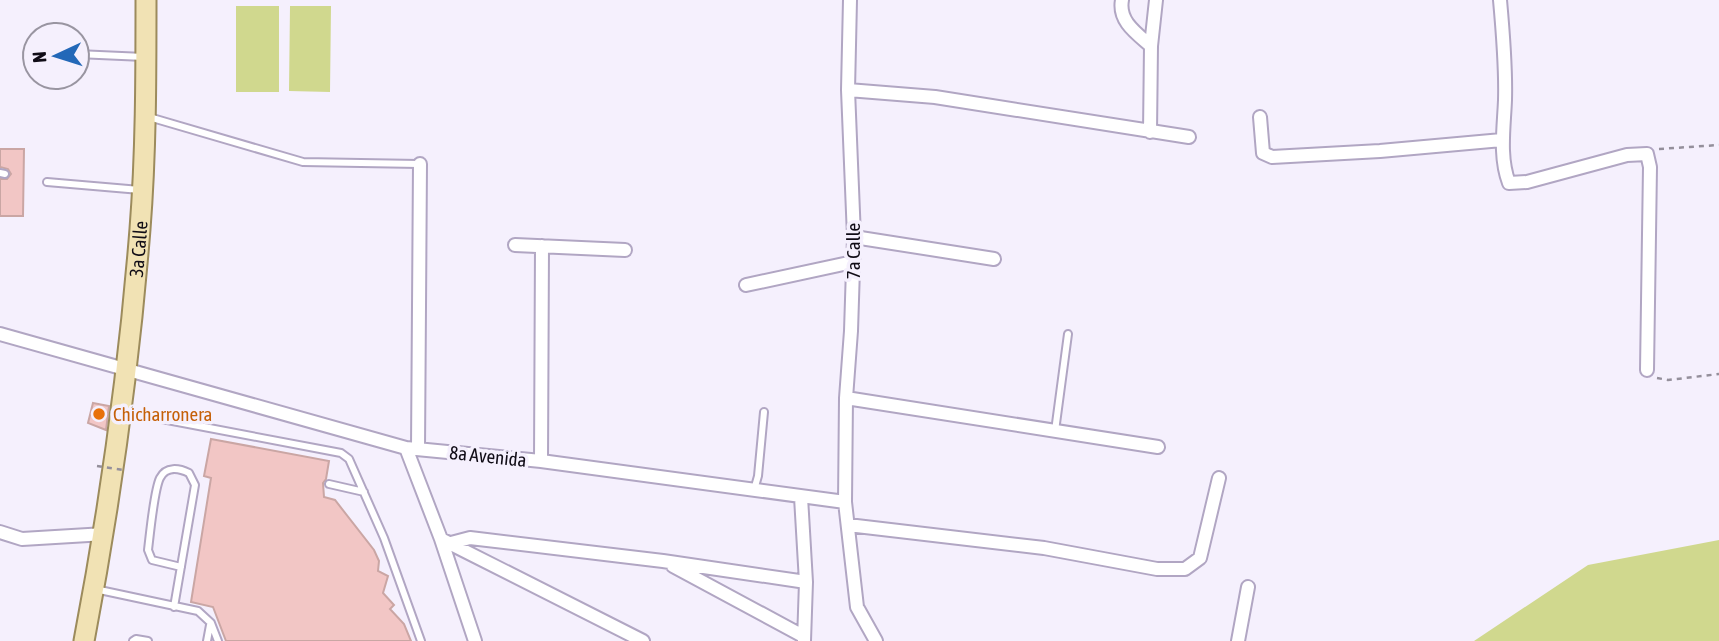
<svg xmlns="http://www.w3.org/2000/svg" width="1719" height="641" font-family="'Asap Condensed',sans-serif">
  <rect width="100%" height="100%" fill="#f5f0fd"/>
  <!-- green -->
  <path fill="#d0d88e" d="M236,6H279V92H236Z
    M290,6H331L330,92L289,91Z
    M1719,540V641H1474L1588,565Z"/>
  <!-- building -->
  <path fill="#f2c6c5" stroke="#caa6a4" stroke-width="2" d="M0,149H24L23,216H0V179H7L11,174L8,169L0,167Z
    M93,403L109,406L106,430L88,423Z
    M211,439L329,461L326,479L323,483L324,497L335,500L374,550L379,561L378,571L388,576L383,593L394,605L390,609L404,624L411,641H226L213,607L191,602L211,478L204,476Z"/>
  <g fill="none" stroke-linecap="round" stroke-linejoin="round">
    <defs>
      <path id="service" d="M77,54L144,57
        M149,117L303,162L419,164
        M0,173L5,174
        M47,182L140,190
        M125,412L341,453L349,459L384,538L421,641
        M1055,431L1068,334
        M329,484L364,492
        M754,490L758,476L764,412
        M95,589L198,611L211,623L218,641
        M174,607L195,485L189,473C179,468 166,466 160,478C154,490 150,534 148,550L152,560L181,567
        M133,641L136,639L148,641
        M207,641L210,625"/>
      <path id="minor" d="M850,0L848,90L854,237L851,331L846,398L845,502L857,607L876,641
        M1122,0C1118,21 1136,33 1151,46
        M1500,0C1503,33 1506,66 1505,100C1504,127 1499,157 1509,183L1527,182L1627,155L1647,154L1650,167L1647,370
        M848,90L935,97L1189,137
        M1260,117L1263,153L1272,157L1380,151L1502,140
        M1150,132L1151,46L1156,0
        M854,237L994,259
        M515,245L625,250
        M746,285L853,262
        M0,334L406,448L541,461L845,502
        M846,398L1158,447
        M406,448L441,539L475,641
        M418,449L420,164
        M541,461L542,246
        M801,497L806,582L804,641
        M848,525L1044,548L1157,569H1185L1200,558L1219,478
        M0,532L22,539L105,534
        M441,539L643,641
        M451,543L470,538L663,561L806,582
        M673,566L803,636
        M1238,641L1248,587"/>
      <g id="primary">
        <path id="s1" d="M84,641C110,505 129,368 140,229C146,153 146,76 146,0"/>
      </g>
    </defs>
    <!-- service casing -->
    <use href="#service" stroke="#b1a6c3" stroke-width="10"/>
    <!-- minor casing -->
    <use href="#minor" stroke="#b1a6c3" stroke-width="16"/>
    <!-- primary casing -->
    <use href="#primary" stroke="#9c8b5c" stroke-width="23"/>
    <!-- path -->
    <path stroke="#948f9b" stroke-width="2.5" stroke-dasharray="5 5" stroke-linecap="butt" d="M1659,149L1719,145
      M1657,378L1668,380L1719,374"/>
    <!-- service -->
    <use href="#service" stroke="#fff" stroke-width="6"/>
    <!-- minor -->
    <use href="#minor" stroke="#fff" stroke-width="12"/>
    <!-- primary -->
    <use href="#primary" stroke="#f1e2b4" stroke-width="19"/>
    <!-- path-bridge -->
    <path stroke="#948f9b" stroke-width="2.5" stroke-dasharray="5 5" stroke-linecap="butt" d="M97,466L124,470"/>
  </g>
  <!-- markers -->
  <circle fill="#e8710a" stroke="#f5f0fd" stroke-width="2.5" cx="99" cy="414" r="7"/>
  <g text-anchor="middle" stroke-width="7" stroke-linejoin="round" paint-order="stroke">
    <!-- street labels -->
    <g font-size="19" fill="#100c16" stroke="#f5f0fd">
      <text dy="7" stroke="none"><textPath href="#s1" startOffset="396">3a Calle</textPath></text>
      <text transform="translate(853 251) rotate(-90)" y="7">7a Calle</text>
      <text transform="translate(488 456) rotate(6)" y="7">8a Avenida</text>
    </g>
    <!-- food labels -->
    <g font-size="19" fill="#c56008" stroke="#f5f0fd" text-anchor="start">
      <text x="113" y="421">Chicharronera</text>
    </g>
  </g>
  <!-- north arrow -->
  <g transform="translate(56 56) rotate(266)"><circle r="33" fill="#f5f0fd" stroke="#9995a1" stroke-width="2"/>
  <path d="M0-5L12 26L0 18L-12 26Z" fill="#2368b8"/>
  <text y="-10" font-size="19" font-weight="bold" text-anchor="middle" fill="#100c16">N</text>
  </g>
</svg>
